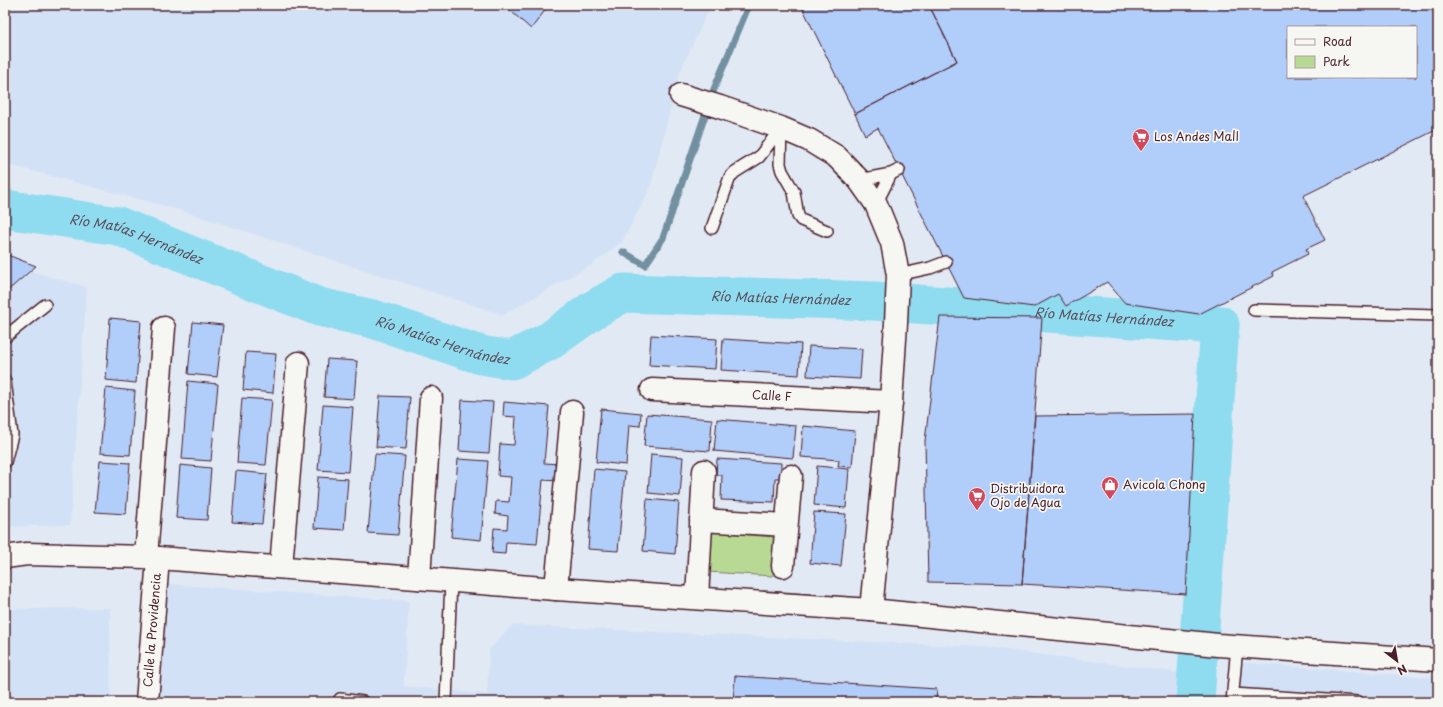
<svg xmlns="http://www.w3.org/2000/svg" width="1443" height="707" font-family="'Playpen Sans',sans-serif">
  <rect width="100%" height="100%" fill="#e1eaf4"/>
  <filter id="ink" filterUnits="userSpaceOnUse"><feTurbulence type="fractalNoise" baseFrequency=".025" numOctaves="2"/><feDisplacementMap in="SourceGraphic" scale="8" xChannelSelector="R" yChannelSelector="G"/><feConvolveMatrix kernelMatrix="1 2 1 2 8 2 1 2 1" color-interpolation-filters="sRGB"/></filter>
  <g filter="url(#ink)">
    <!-- built -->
    <path fill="#d3e1f6" d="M5,5H711L680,72L650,189L622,242L593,264L503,315L176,209L5,164Z
      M5,254L36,266L30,271L87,287L70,525L5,527Z
      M168,584L409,601L404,686L487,694L489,650L512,625L985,647L1182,673V702H159Z
      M110,608L111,702H5V609Z
      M1232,662L1438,678V702H1229Z"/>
    <!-- green -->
    <path fill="#b7d994" stroke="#807c60" d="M714,532L774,537L776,540L773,576L708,572L711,535Z"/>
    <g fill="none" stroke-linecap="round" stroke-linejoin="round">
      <!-- stream -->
      <path stroke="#7390a1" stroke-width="7" d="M623,252L645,265L663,238L714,89L749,5"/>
      <!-- river -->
      <path stroke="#8fdbef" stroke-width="39" id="s1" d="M5,209L118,226L319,307L373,319L481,355L512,360L551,340L593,310L623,293L874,301L1220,325L1195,702"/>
    </g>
    <!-- building -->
    <path fill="#b1cdfa" stroke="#4a1f2b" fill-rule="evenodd" d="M504,5H549L531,29Z
      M801,5H929L957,61L855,114Z
      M929,5H1438V129L1303,196L1325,240L1306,249L1308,254L1272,272L1274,276L1199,314L1125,303L1107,282L1066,306L1058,294L1034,307L964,298L878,128L865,135L855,114L957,61ZM1288,27H1416V77H1288Z
      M5,254L36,266L5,293Z
      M940,317L1042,318L1022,584L928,582L925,441Z
      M110,318L141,321L136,383L106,380Z
      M193,322L223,325L217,377L188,374Z
      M651,335L717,339L715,369L649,365Z
      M723,339L801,344L799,375L721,370Z
      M809,346L862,349L860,379L807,376Z
      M246,352L276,354L273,393L243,390Z
      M327,359L357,361L354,399L324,397Z
      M188,381L218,384L211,461L182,459Z
      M106,388L135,391L130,455L100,453Z
      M380,396L410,397L406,449L376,447Z
      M242,398L272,400L266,465L237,463Z
      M462,400L493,402L489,453L459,451Z
      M504,402L549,406L544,463L560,464L558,481L543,480L537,544L506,542L505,554L492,553L494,528L507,529L508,516L495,514L496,501L509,502L511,477L498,476L500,444L514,445L516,417L503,416Z
      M323,405L353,407L348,472L318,470Z
      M601,409L641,413L640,426L629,425L626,465L596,462Z
      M647,414L712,419L710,451L644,446Z
      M1195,414L1186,594L1022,584L1035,416Z
      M717,419L796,426L793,458L714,451Z
      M803,426L855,431L852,467L838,466L839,460L801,457Z
      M375,454L405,456L398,535L368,533Z
      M651,454L683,457L680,496L648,493Z
      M458,459L488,461L481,540L451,537Z
      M717,459L781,463V478H775L774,502L721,500L722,475H716Z
      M100,461L130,463L126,514L95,512Z
      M180,465L211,468L207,520L176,518Z
      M817,466L849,469L846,508L814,505Z
      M594,469L625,472L618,551L588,549Z
      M236,471L267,474L262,524L232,522Z
      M318,477L348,479L344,530L314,528Z
      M647,499L679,502L675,554L643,551Z
      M814,512L846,514L841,566L810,563Z
      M735,676L937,689L936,702H733Z
      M1013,696L1100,702H1012Z"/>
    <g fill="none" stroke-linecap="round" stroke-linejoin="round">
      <defs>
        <path id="lane" d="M781,128L780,164L782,171L794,192L798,216L801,220L827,231
          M859,180L891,174L899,170
          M876,204L891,174
          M712,228L730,177L735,172L759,157L781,128
          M898,275L930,268L946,262
          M1254,310L1438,315
          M5,337L45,305
          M5,381L12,435L5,462
          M1233,694L1358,702
          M340,699L363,702
          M446,702L451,581
          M1232,702L1237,646"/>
        <g id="street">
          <path d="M681,95L720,107L781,128L809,140L837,157L859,180L876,204L892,243L898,275L896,323L891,402L871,610"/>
          <path id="s2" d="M652,390L891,402"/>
          <path d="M701,520L786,525"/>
          <path d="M146,557L164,328"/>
          <path d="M783,566L791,476"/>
          <path d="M281,567L298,363"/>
          <path d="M419,578L431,398"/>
          <path d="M556,589L572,412"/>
          <path d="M697,598L704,471"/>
          <path id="s3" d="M147,702L158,558"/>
        </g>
        <path id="secondary" d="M5,557L27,554L146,557L556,589L871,610L1218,645L1438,660"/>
      </defs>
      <!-- lane casing -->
      <use href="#lane" stroke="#4a1f2b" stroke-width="14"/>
      <!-- street casing -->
      <use href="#street" stroke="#4a1f2b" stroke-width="25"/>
      <!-- secondary casing -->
      <use href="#secondary" stroke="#4a1f2b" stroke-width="25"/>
      <!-- lane -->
      <use href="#lane" stroke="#f6f6f2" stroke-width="11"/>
      <!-- street -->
      <use href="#street" stroke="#f6f6f2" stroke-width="22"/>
      <!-- secondary -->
      <use href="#secondary" stroke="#f6f6f2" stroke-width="22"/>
    </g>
  </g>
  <!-- icons -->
  <defs>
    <symbol id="supermarket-pin" viewBox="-11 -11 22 30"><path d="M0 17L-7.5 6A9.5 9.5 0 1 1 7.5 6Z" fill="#d1495b" stroke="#f6f6f2"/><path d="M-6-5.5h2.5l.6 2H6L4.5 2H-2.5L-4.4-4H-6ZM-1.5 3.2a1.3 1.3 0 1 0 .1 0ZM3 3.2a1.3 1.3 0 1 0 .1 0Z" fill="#fff"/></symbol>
    <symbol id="shop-pin" viewBox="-11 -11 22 30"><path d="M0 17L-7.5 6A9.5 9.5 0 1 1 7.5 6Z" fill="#d1495b" stroke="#f6f6f2"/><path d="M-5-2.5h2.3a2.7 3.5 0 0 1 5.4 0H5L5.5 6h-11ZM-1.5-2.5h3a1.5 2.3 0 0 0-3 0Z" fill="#fff"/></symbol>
  </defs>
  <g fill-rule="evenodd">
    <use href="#supermarket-pin" x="1131" y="127" width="20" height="27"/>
    <use href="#shop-pin" x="1100" y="475" width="20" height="27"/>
    <use href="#supermarket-pin" x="967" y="486" width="20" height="27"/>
  </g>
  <g text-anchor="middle" stroke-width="3.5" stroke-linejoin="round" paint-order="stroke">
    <!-- poi labels -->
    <g font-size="12" fill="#4a1f2b" stroke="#f6f6f2" text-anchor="start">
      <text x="1154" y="141">Los Andes Mall</text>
      <text x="1123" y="489">Avicola Chong</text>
      <text x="990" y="493">Distribuidora<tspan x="990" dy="14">Ojo de Agua</tspan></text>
    </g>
    <!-- street labels -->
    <g font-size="12" fill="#4a1f2b" stroke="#f6f6f2">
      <text dy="4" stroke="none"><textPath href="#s2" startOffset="120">Calle F</textPath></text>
      <text dy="4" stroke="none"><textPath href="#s3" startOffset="72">Calle la Providencia</textPath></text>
    </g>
    <!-- water labels -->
    <g font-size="13" font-style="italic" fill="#5b4e5c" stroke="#f6f6f2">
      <text dy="5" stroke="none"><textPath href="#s1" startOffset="135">Río Matías Hernández</textPath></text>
      <text dy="5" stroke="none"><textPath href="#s1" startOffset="819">Río Matías Hernández</textPath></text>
      <text dy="5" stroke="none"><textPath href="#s1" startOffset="1143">Río Matías Hernández</textPath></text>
      <text dy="5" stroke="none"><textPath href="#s1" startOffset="459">Río Matías Hernández</textPath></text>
    </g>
  </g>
  <!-- margin -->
  <rect width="1443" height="707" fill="none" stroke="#f6f6f2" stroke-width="20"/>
  <rect x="10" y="10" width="1423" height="687" fill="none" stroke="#4a1f2b" stroke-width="1.5" filter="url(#ink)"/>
  <!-- legend -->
  <rect x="1287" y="26" width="130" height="52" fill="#f6f6f2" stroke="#b1a0a2"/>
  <rect x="1295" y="39" width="20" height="6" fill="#f6f6f2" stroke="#b1a0a2"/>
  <text x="1323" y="46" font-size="12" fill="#4a1f2b">Road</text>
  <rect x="1295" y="56" width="20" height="12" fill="#b7d994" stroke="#b1a0a2"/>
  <text x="1323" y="66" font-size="12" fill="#4a1f2b">Park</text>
  <!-- north arrow -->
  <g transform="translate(1397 661) rotate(149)" stroke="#f6f6f2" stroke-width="3" paint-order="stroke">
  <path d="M0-3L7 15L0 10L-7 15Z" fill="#4a1f2b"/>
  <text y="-6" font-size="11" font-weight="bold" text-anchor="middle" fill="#4a1f2b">N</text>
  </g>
</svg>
